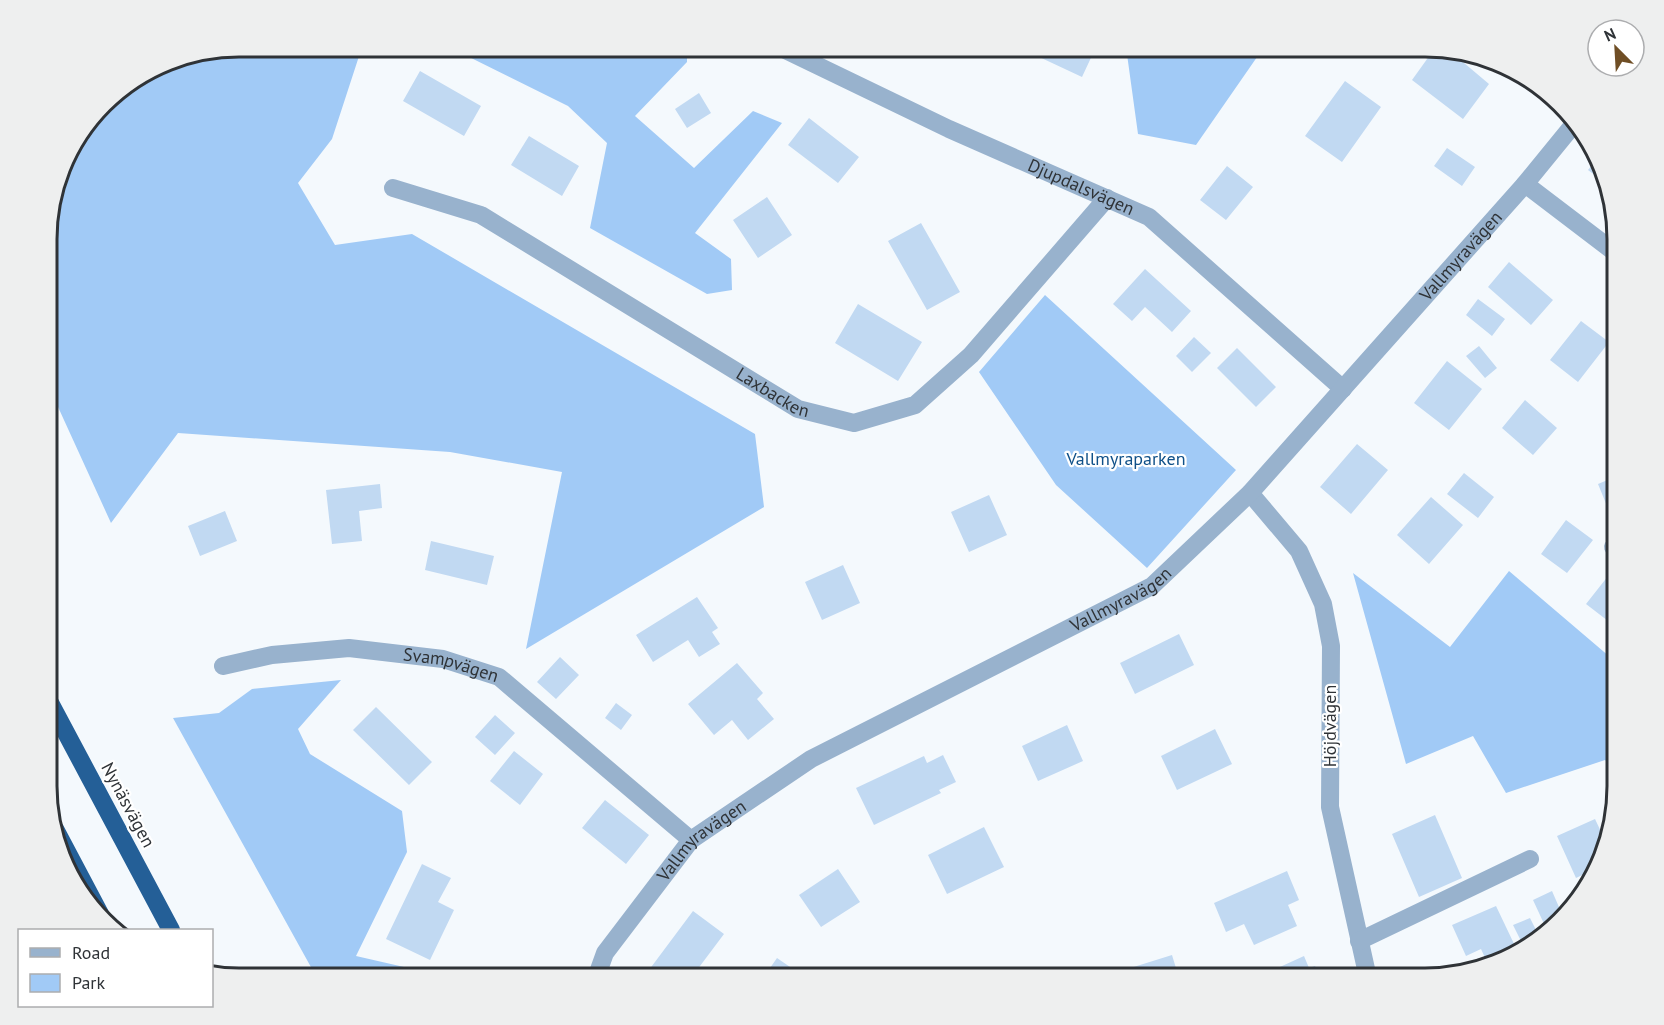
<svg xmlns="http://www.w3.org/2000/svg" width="1664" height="1025" font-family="'PT Sans',sans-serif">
  <rect width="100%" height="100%" fill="#f4f9fd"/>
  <!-- green -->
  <path fill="#a1caf6" d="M239,47H362L332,139L298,183L335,245L412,234L755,434L764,507L526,649L562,472L450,452L178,433L111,523L48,385V214L67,154L112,95L166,61Z
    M449,47H687V62L635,116L694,168L753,111L782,123L695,233L731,259L732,290L707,294L590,228L607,143L568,106Z
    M1126,47H1264L1196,145L1138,134Z
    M1045,295L1236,470L1147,568L1056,485L979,372Z
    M1509,571L1617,663V771L1605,760L1506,793L1473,736L1406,764L1353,573L1450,647Z
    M341,680L298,729L310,754L402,811L407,852L356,956L452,978H317L173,718L219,713L252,689Z"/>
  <!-- building -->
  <path fill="#c1d9f2" d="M1039,47H1096L1082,77L1035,55Z
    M1435,48L1461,51L1457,57L1489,84L1463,119L1412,80Z
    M420,71L481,106L464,136L403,101Z
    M1345,81L1381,107L1342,162L1305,136Z
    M699,93L711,113L687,128L675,109Z
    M809,118L859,157L838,183L788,145Z
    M529,136L579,166L562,196L511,165Z
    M1447,148L1475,167L1462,186L1434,166Z
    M1597,159L1604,182L1588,170Z
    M1227,166L1253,187L1226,220L1200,200Z
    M767,197L792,235L758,258L733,220Z
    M921,223L960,292L927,310L888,241Z
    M1509,262L1553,300L1531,325L1488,287Z
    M1145,269L1191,311L1172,332L1145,307L1132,321L1113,304Z
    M1478,299L1505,319L1492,336L1466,315Z
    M858,304L922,342L898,381L835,343Z
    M1581,321L1609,342L1578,382L1550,360Z
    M1194,337L1211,353L1192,372L1176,356Z
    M1479,346L1497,368L1485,378L1466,356Z
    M1237,348L1276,387L1256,407L1217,368Z
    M1447,361L1482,389L1449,430L1414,403Z
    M1525,400L1557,428L1533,455L1502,428Z
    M1357,444L1388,470L1351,514L1320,487Z
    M1464,473L1494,497L1478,518L1447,494Z
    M1617,476V521L1614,523L1598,484Z
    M380,484L382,508L359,511L362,541L332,544L326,490Z
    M989,495L1007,535L969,552L951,512Z
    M1431,497L1463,525L1429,564L1397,535Z
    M225,511L237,541L200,556L188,526Z
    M1566,520L1593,540L1567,573L1541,554Z
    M431,541L494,556L487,585L425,570Z
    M843,565L860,603L822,620L805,582Z
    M1612,571L1617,575V618L1612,624L1586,604Z
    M697,597L718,628L712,632L720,644L699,657L688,640L653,662L636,635Z
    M1179,634L1194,665L1135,694L1120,663Z
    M560,657L579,675L556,699L537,682Z
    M737,663L763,693L757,699L774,719L748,740L732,720L714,735L688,704Z
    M616,703L632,715L621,730L605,718Z
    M376,707L432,762L409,785L353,730Z
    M495,715L515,733L495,755L475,737Z
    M1067,725L1083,761L1038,781L1022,746Z
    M1215,729L1232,764L1177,790L1161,756Z
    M514,751L543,774L520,805L490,781Z
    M943,755L956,782L939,790L941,793L874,825L856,788L924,756L927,763Z
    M605,800L649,835L626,864L582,828Z
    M1435,815L1462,878L1419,897L1392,834Z
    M1595,819L1604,838L1593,870L1576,878L1557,836Z
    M984,827L1004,867L947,894L928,855Z
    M422,864L451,878L438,902L454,910L430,960L386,939Z
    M838,869L860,902L821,927L799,895Z
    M1287,871L1299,900L1288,905L1297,926L1254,945L1244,924L1226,932L1214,903Z
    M1552,891L1562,914L1546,928L1533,900Z
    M1496,906L1516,948L1487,962L1481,949L1466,956L1452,925Z
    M693,911L724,934L691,978H651L646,974Z
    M1530,918L1539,936L1525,949L1513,925Z
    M1172,955L1179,978H1127L1124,970Z
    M1304,956L1309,968L1315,966L1321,978H1272L1269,972Z
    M777,958L793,969L787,978H763Z"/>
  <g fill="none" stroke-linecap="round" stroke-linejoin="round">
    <!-- minor -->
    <g stroke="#98b2cd" stroke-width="18">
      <path id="s1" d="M779,47L949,129L1149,217L1343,389"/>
      <path d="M1525,184L1617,254"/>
      <path id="s2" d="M393,188L481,215L798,409L854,423L915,405L971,355L1107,198"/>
      <path d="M1250,493L1299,551L1323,604L1331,646L1330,807L1368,978"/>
      <path d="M1613,547L1617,549"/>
      <path id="s3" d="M223,666L272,655L349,648L443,659L499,677L691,840"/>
      <path d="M1359,941L1530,859"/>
      <path id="s4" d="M596,978L605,953L691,840L811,759L1152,586L1250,493L1525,184L1574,124"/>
    </g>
    <!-- highway -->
    <path stroke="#245f97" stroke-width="18" d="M48,699L171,930
      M55,829L100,914"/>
  </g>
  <g text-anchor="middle" stroke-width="4.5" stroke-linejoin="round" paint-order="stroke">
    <!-- street labels -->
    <g font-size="18" fill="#2f3337" stroke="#fff">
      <text dy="6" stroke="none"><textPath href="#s1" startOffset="333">Djupdalsvägen</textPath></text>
      <text dy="6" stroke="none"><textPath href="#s4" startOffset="1148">Vallmyravägen</textPath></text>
      <text dy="6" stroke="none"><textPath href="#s2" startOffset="434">Laxbacken</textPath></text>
      <text dy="6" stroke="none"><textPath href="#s4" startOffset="662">Vallmyravägen</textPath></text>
      <text dy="6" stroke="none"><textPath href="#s3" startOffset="231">Svampvägen</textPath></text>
      <text transform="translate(1330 726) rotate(-90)" y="6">Höjdvägen</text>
      <text transform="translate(128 805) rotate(62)" y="6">Nynäsvägen</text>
      <text dy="6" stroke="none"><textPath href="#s4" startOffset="176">Vallmyravägen</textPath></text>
    </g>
    <!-- park labels -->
    <g font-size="18" fill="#0f5088" stroke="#fff">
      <text x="1126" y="465">Vallmyraparken</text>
    </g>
  </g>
  <!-- crop -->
  <path d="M0 0H1664V1025H0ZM239 57H1425A182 182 0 0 1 1607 239V786A182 182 0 0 1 1425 968H239A182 182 0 0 1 57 786V239A182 182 0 0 1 239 57Z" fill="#eeefef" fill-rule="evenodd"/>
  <path fill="none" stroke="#2f3337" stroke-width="3" d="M239 57H1425A182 182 0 0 1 1607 239V786A182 182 0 0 1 1425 968H239A182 182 0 0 1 57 786V239A182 182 0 0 1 239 57Z"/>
  <!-- legend -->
  <rect x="18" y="929" width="195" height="78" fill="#ffffff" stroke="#acadaf" stroke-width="1.5"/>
  <rect x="30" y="948" width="30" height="9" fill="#98b2cd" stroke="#acadaf" stroke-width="1.5"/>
  <text x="72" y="959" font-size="18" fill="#2f3337">Road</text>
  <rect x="30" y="974" width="30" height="18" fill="#a1caf6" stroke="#acadaf" stroke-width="1.5"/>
  <text x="72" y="989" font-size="18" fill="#2f3337">Park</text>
  <!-- north arrow -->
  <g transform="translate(1616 48) rotate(336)"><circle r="28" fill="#ffffff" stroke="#acadaf" stroke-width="1.5"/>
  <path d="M0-4.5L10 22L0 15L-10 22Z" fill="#6f4e25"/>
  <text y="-9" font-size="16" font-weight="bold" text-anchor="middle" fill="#2f3337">N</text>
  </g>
</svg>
